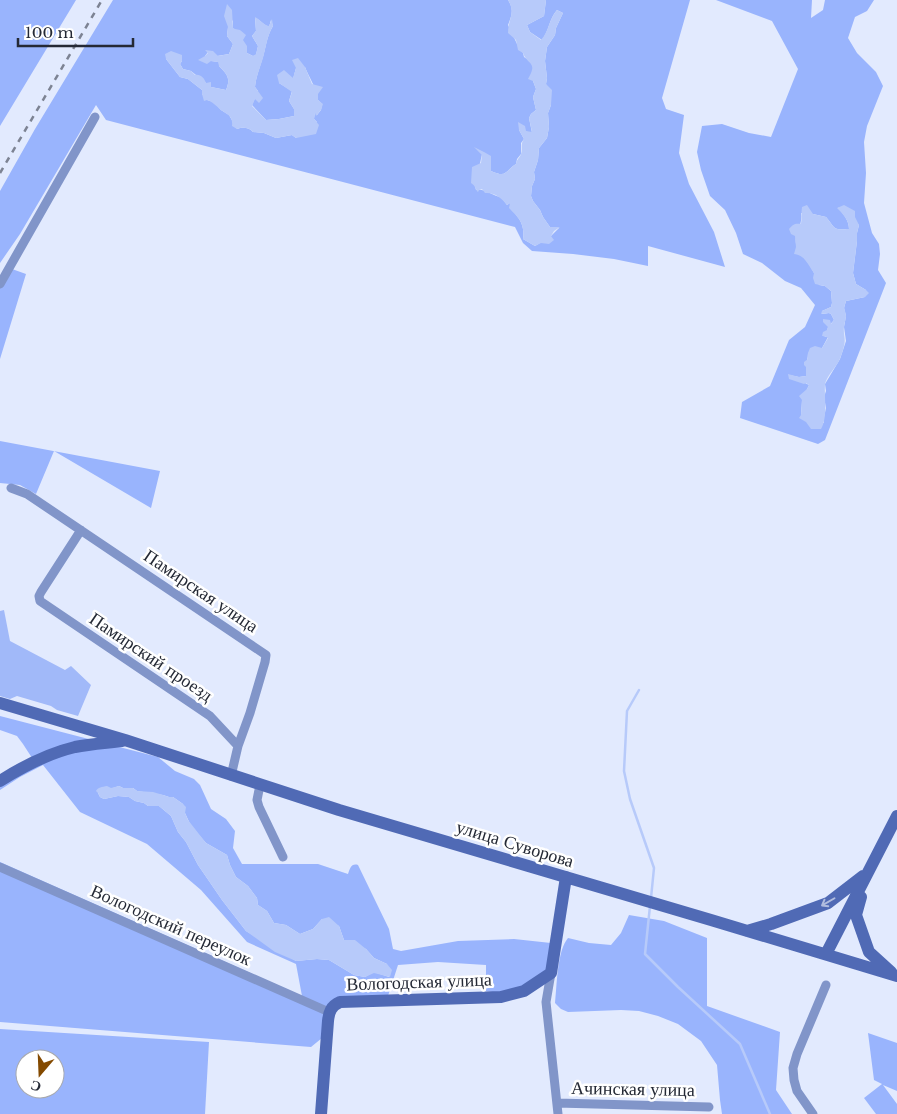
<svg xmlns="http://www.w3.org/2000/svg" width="897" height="1114" font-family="'Libre Baskerville',serif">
  <rect width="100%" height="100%" fill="#e2eafe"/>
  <!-- green -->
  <path fill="#99b4fd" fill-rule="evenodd" d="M0,0H76L0,126Z
    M113,0H508C514,9 512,15 508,25L517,44L523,53L524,57L530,61L533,66V81L536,89L533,97L536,110L531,114L529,118L532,133L519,130L524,139L521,143V154L517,159L516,164C504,172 507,178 491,171V162L476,149L482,154L475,186L476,190C485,188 492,196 501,197L507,205L510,203V208C519,218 525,224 523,239L535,246L551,236L559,228L550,227L543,217L540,210L533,201L531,196L532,186L535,179L534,172L538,160L539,148L547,138L549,127L548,113L551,105L546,84L547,78L545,61L547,47L555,35L556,28L563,13L557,10C549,19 549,31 542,40L530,32L527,25L544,16L546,0H690L662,98L666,109L684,115L679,153L689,184L714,232L725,267L648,246V266L614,259L573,254L532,251L523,243L515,227L106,120L96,105L20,234L0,263V191L35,129ZM255,18C261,20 263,25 269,27L271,20L273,26C266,37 266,49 262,60C259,70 256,77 255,87L258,91L252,105L266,120L279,119L294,116V109L289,101L292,91L279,83L293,79L296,68L305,67C309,78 317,88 318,100L322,104L321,110L317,115L315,111L314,119L317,122L296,138L292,135L276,138L264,133L253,132C249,127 242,127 237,129L229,115L221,110L214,102L207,100L202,94V90L188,79L180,77L166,59L182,61L180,64L183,69L191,71L211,87L226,90C231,78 227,74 219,66V62L211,61L205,56L208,52L217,56L229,54L233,44L227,36L228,27L233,20V28L247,53L253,56L256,55L258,46L252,36L256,31Z
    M716,0H812L811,18L823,10L825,0H874L867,11L855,17L848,38L857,53L876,72L883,86L867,126L864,142L866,173L864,203L872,233L879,244L880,254L878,270L886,283L825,440L818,444L740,418L742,402L770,386L789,340L805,327L815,305L801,288L785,281L762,263L743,254L736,233L725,210L710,196L701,170L697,152L702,126L722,124L749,133L771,137L798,69L772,21ZM838,207L859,225L857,233V241L853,273L856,284L866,290L865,297L846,301L844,308L846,316L844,327L846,341L840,359L825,384L826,391L824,397L826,408L824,417V423L801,415L802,400L809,385L789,375L799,377L806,376L808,353L822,348L828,337L823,336L827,331L828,327L834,320L831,314L829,313L822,314V311L831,307L832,303L831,291L825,286L819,285C816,276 812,268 806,260C801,253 797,256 796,244C794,231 803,227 801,213L813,214L826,217C836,229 832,230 849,229C849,220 843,214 838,207Z
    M12,269L26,274L0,359V288Z
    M0,441L160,471L151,508L54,451L36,494L20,485L0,483Z
    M0,716L158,757L175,771L194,779L200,785L211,809L226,819L235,831L233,848L242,864H318L348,874C350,869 351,863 358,865L389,929L393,949L401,951L458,941L514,939L551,943L547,969L523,986L499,993L486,991V965L438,962L398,965L388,996L339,998L322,1038L311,1047L0,1022V862L302,996L296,964L247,942L201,890L147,844L80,812L43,765L20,777L0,790V781L34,761L23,744L17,736L0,730ZM119,786L123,788H133L137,791L163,795L169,797H173L183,804L185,813L191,826L206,843L227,855L230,865L236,877L248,886L257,898L258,905L267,911L274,923L286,925L300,934L313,929L322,919L339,926L344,940L366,949L374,958L387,964L389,977L374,972L365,977L354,975L329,960L317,959L296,961L246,931L222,900L198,865L186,842L178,832L171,816L159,806H148L144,803L135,801L129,797L118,796L104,799L100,797L98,793Z
    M629,915L664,921L707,938V1006L780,1032L776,1090L792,1114H722L720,1100L717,1065L701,1041L678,1024L658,1016L639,1011L621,1010L568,1012L561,1009L555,1003C557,985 557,951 568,938L589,943L611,945L621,933Z
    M0,1029L209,1042L205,1114H0ZM25,1059H55V1089H25Z
    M868,1033L897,1043V1091L883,1085L897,1104V1114H876L864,1098L882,1084L874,1080Z"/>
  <!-- forest -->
  <path fill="#a1b9f9" d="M4,610L10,641L65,670L71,666L91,685L78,716L57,710L51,706L17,696L10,699L0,696V611Z"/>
  <!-- water -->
  <path fill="#b7cafa" d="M508,0H546L544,16L527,25L530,32L541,40C549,31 549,19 557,10L563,13L556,28L555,35L547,47L545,61L547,78L546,84L552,90L551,105L548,113L549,127L547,138L539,148L538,160L534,172L535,179L532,186L531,196L533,201L540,210L543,217L550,227H560L554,231L551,236L554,240L549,244L541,243L535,246L523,239C525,224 519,218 509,208L510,203L507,205C502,198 494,192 485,193L482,189L479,190L478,192C475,189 476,186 471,183L472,167L481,163L482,155L474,147L484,152L491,156V171C507,178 504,172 516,164C517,159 519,159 521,154C523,149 520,144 524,139L519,130L518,122L525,126L526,131L532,132L529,118L531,114L536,110L533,97L536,89L533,81L528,79C538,61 528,66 523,53L518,50L516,40L508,33C508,19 516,13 508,0Z
    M227,4L232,10L233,28L235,29L240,30L246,35L243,40L247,46V53L253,56L256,54L258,46L252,36L256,31L255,17C261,20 263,25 269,26L272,19L273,26C267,36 266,47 263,58C260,68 256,77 255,87L263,98L259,103L255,99L252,106L266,120L279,119L294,116V109L289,101L292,92L279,83L277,75L284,70L293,78L296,68L292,60L298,58L305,67L312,84L323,87L318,94V100L323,104L321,110L316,116L315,113L314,119L319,125L316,134L296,138L292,135L276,138L264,133L253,132C249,127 242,127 237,129L232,126C233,116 228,115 221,110C215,105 213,102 207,100L204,101L202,94V90L188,79L180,77L166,59L165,54L171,51L182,55V61L180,64L183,69L191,71L195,75C201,74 204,78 206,83L211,82V87L226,90C231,78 227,74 219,66L218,62L211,61L207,64L198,60L205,56L208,53L205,50L213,51L218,56L229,54L233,44L227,36L228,27L224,16Z
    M807,205L813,214L826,217C836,229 832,230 849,229C849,220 843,214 837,208L844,205L855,211V217L859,225L857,233V241L853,273L856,284L866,290L869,293L865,297L846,301C843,310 845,308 846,316C846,320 844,323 844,327C843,334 846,339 844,346C843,351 841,356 839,361C835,368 827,376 825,384C824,397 828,417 821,429H811L806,422L799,418L801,415L802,400L799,396L807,389L809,385L806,383L804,384L789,379L788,374L799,377L806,376V367L804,365V362L808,359V353L810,348L815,346L822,348L828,338L825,336H822L823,332L827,330L828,327L823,322V319L830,320L831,324L834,320L831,314L829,313L821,314L822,311L831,307L832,303L831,291L825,286L815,284L813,278L814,273C808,265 805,255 794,254L796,247L795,236L791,234L789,229C793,224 795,223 801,224C802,218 801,213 802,207Z
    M107,786L111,788L119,786L123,788H133L137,791L153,792L163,795L169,797H173L183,804L186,807L185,813L188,820L206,843L227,855L230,865L236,877L248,886L257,898L258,905L267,911L274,923L286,925L300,934L313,929L322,919L329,917L339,926L344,940H355L366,949L374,958L387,964L392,970L390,977L374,973L365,977L354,975L329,960L317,959L296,961L275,952L246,931L222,900L198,865L186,842L178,832L171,816L159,806H148L144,803L135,801L129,797L118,796L104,799L100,797L98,793L96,791C98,787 102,787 107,786Z"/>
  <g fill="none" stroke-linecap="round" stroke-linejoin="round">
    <!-- stream -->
    <path stroke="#b7cafa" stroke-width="2.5" d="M639,690L627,711L624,771L630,799L654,868L651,898
      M650,906L645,954L678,987L740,1044L770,1114"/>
    <!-- street -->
    <path stroke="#8195c9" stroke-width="9" d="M0,284L95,117
      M11,488L27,494L266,655L265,662L250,713L238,746L231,776
      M81,530L41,592L39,596L40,601L210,716L238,746
      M260,785L257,800L259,807L283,857
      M0,867L329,1012
      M551,973L546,1002L558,1114
      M557,1103L709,1107
      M813,1114L797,1091L794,1080L793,1068L797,1054L826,985"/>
    <!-- secondary -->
    <path stroke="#506ab5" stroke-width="12" d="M0,703L125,740L339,810L711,920L897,976
      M0,781C22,767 50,753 75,747C90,744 106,743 122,741
      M861,897L856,915L869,952L891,972
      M747,931L771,924L828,903L863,876
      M826,954L897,816
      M321,1114L328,1021C329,1012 331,1006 340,1002L501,997L524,991L551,973L566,877"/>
    <!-- rail -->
    <path stroke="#7d8393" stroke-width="2.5" stroke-dasharray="6 6" stroke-linecap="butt" d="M0,173L102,0"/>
  </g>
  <!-- one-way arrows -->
  <defs><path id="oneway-shaft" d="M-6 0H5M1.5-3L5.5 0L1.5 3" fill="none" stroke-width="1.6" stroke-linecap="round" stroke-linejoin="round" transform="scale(1.25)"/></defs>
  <use stroke="#b0bcde" href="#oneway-shaft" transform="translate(828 902) rotate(150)"/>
  <g text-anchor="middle" stroke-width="5" stroke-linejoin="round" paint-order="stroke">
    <!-- street labels -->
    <g font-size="18" fill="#242935" stroke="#fff">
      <text transform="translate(201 591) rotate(34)" y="6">Памирская улица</text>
      <text transform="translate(151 657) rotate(34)" y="6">Памирский проезд</text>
      <text transform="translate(515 844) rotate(17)" y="6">улица Суворова</text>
      <text transform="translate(171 925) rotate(24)" y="6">Вологодский переулок</text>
      <text transform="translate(419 982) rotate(-2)" y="6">Вологодская улица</text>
      <text transform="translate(633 1089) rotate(1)" y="6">Ачинская улица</text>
    </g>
  </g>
  <!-- north arrow -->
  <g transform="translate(40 1074) rotate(199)"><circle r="24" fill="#ffffff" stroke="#a7a9ae"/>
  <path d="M0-4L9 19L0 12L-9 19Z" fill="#844a00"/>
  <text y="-8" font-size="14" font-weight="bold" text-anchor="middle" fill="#242935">С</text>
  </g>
  <!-- scale -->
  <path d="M18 38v8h115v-8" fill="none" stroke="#242935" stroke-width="2.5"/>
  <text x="25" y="38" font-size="15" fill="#242935" stroke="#ffffff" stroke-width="4" paint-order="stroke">100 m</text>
</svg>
